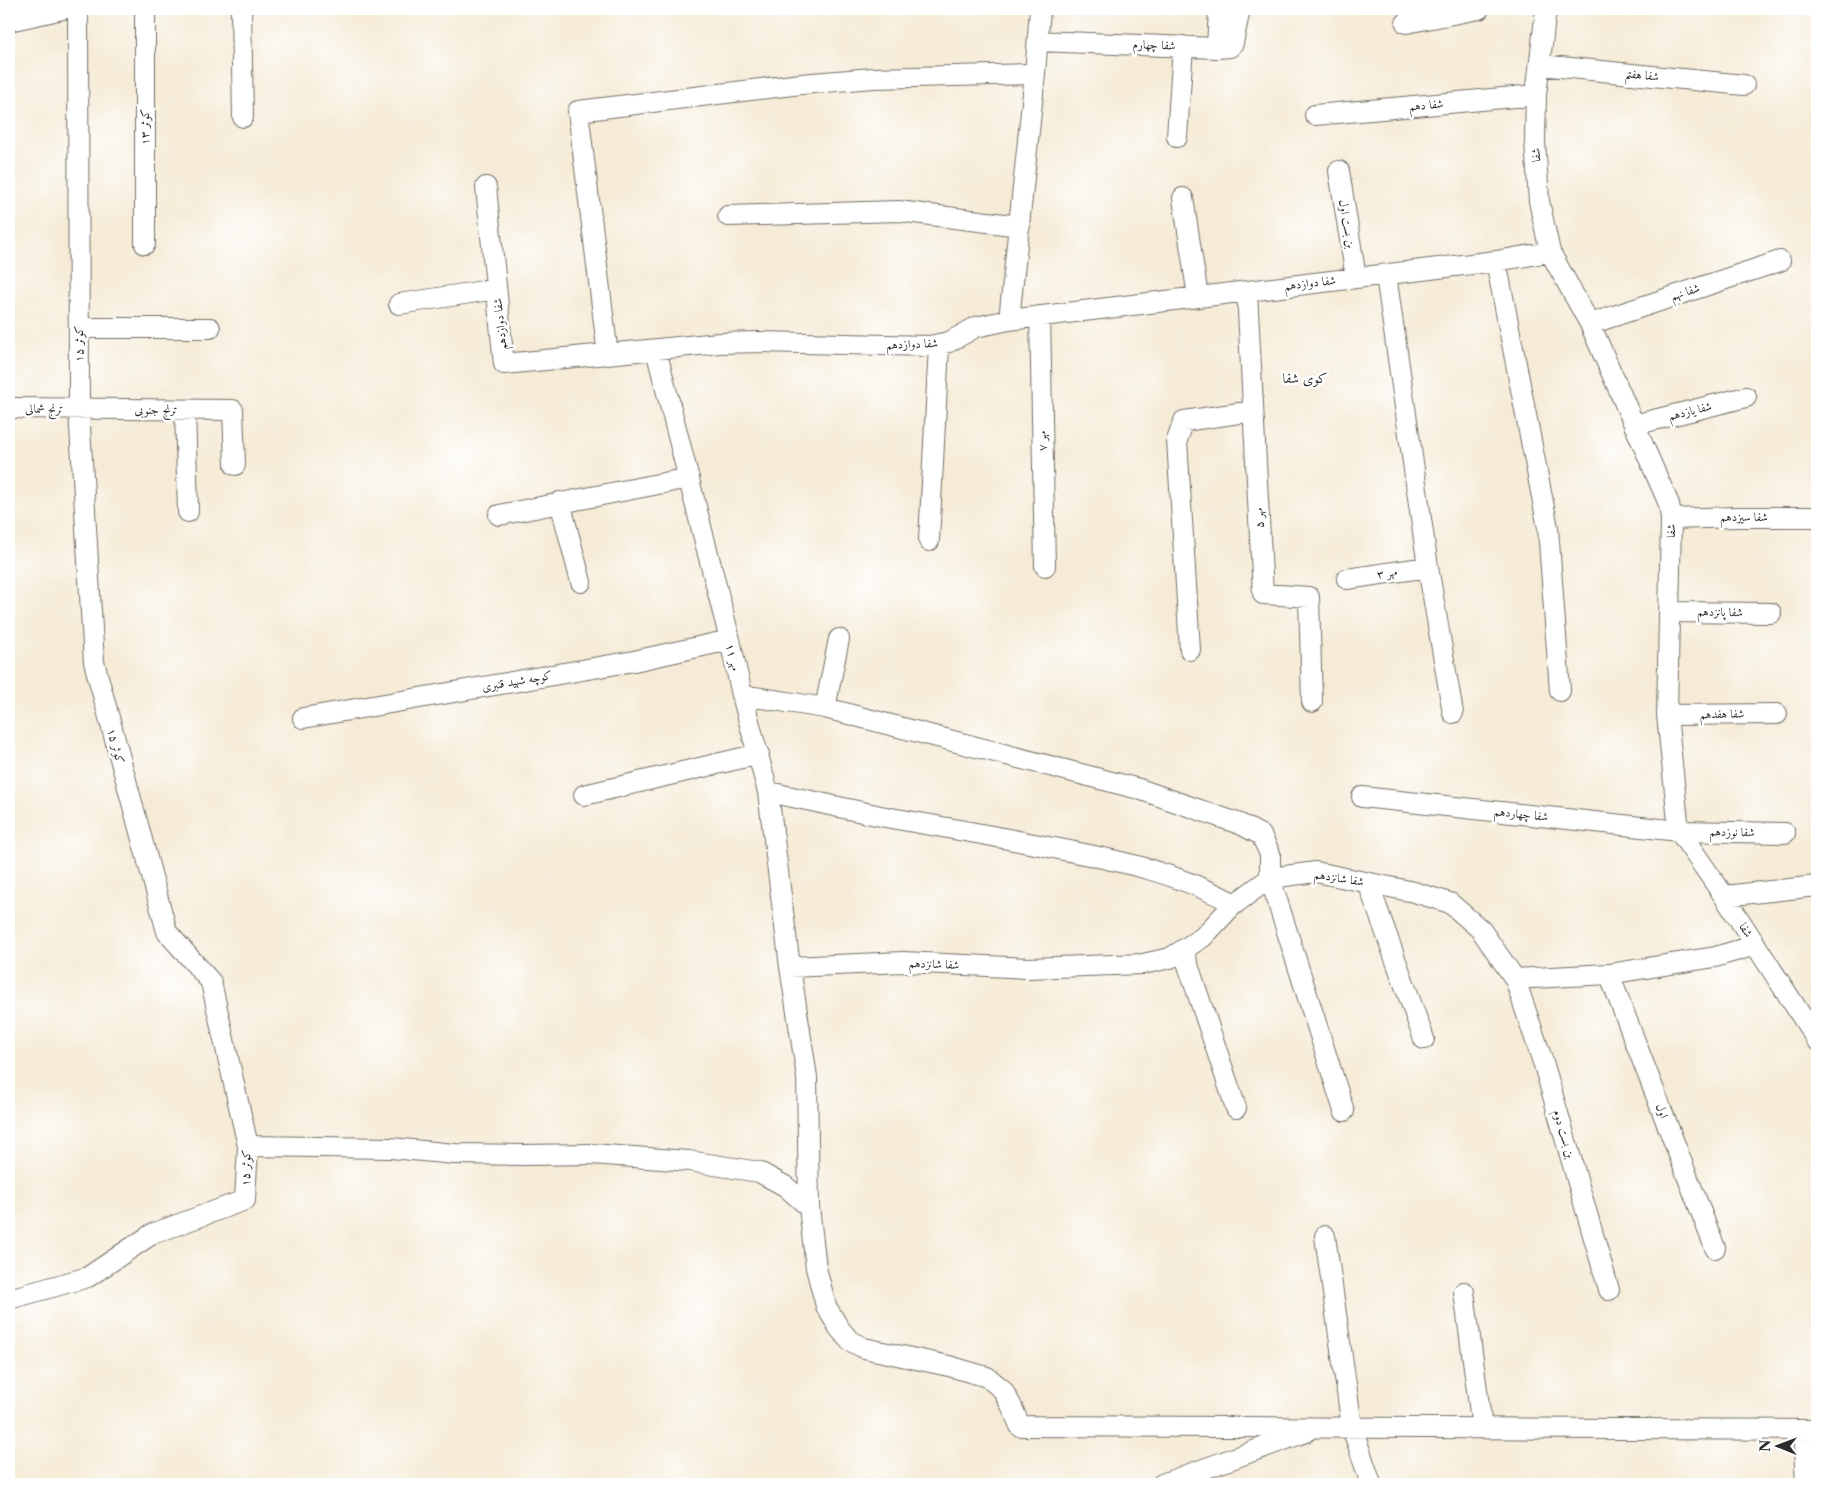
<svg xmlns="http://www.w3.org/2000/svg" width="1826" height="1493" font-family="'Libre Caslon Text',Amiri,serif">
  <rect width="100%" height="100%" fill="#fff"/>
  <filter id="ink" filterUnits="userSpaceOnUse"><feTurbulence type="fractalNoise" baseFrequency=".02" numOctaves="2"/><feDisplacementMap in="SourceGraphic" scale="10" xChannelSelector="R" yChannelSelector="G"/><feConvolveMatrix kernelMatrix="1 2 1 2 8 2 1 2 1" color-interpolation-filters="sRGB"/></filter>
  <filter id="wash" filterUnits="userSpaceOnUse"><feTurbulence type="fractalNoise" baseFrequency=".0096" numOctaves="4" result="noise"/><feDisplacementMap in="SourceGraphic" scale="20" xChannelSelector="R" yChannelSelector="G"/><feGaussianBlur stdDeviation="1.12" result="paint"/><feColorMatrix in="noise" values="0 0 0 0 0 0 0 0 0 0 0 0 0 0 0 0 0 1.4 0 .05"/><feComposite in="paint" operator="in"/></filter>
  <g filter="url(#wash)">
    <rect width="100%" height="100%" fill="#f5ebd6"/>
  </g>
  <g filter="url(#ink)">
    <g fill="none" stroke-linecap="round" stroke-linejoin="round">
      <defs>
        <path id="minor" d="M145,9V244
          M241,9L243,117
          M1546,9L1536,95L1535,141L1539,201L1550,252L1590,324L1669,504L1671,519L1667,715L1679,831L1724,896L1817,1040
          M9,21L63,9
          M1406,23L1479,9
          M1038,41L1217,48L1230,47L1233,43L1240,9
          M1217,48L1219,9
          M1540,65L1744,85
          M1315,115L1536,95
          M1177,137L1183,46
          M1339,171L1356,278
          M486,187L504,364L719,343L760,342L929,346L949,342L976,327L1009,320L1496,261L1550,252
          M1183,198L1198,297
          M728,216L898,211L1020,226
          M1496,261L1548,528L1560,691
          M1386,275L1428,567L1453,713
          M1247,292L1263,594L1309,597L1312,702
          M399,304L496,289
          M1040,316L1045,566
          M1009,320L1035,74L1040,9
          M1590,324L1780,261
          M79,328H210
          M656,350L730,640L742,695L768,792L790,967L807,1077L809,1207L816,1268L826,1306L839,1328L850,1341L864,1348L949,1366L987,1377L1002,1389L1011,1405L1020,1426L1817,1430
          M608,355L578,111L801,84L873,78L1035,74
          M9,408L233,410L235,465
          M185,410L188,512
          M1634,425L1746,397
          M560,502L581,582
          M499,515L689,478
          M1671,519L1737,517H1817
          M929,541L939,345
          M1347,579L1428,567
          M1669,612L1771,613
          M1190,650L1177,440L1184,421L1253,411
          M742,695L825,708L1139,789L1240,824L1261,835L1270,854V878L1344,1111
          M825,708L839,639
          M1667,715L1777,714
          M303,718L634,661L730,640
          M768,792C809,800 850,810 891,818C937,826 983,834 1029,843C1103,858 1167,867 1235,904
          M584,795L759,754
          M1362,797L1679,831L1785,833
          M1368,883L1424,1039
          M1724,896L1817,886
          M1183,950L1236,1108
          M790,967L903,962L1028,968L1143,964L1170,958L1203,937L1232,906L1270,878L1316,872L1414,892L1450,903L1481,930L1515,979L1544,1065L1609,1290
          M1609,974L1715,1248
          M1515,979L1609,974L1715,957L1756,945
          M248,1146L391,1148L455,1154L525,1155L591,1154L689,1161L759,1172L785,1186L809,1207
          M1325,1236L1352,1427L1371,1484
          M1464,1292L1482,1428
          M9,1299L88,1277L152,1234L245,1200L248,1146L211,982L167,932L94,662L79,410L78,9
          M1803,1430L1806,1484
          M1162,1484L1306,1432"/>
      </defs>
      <!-- minor casing -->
      <use href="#minor" stroke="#726e67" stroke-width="22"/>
      <!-- minor -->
      <use href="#minor" stroke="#fff" stroke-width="20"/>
    </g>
  </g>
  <g text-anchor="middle" stroke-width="5" stroke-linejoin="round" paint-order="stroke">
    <!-- street labels -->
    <g font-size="12" fill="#2b2b2b" stroke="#fff">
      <text transform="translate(1154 45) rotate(2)" y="4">شفا چهارم</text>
      <text transform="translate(1642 75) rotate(6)" y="4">شفا هفتم</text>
      <text transform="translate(1426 105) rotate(-5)" y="4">شفا دهم</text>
      <text transform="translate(145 127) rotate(-90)" y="4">کوثر ۱۳</text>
      <text transform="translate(1536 155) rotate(-94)" y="4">شفا</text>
      <text transform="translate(1347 224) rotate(81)" y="4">بن بست اول</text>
      <text transform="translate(1310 283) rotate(-7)" y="4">شفا دوازدهم</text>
      <text transform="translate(1685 292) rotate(-18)" y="4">شفا نهم</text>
      <text transform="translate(500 324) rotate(-96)" y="4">شفا دوازدهم</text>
      <text transform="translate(79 344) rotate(-90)" y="4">کوثر ۱۵</text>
      <text transform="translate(912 344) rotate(-2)" y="4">شفا دوازدهم</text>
      <text transform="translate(44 409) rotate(1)" y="4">ترنج شمالی</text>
      <text x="156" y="414">ترنج جنوبی</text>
      <text transform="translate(1690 411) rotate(-14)" y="4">شفا یازدهم</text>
      <text transform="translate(1042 441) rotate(-91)" y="4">مهر ۷</text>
      <text x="1744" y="521">شفا سیزدهم</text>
      <text transform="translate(1259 518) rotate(-93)" y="4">مهر ۵</text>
      <text transform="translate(1671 531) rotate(-89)" y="4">شفا</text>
      <text transform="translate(1387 573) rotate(-9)" y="4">مهر ۳</text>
      <text transform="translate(1720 612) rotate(1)" y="4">شفا پانزدهم</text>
      <text transform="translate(733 657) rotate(77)" y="4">مهر ۱۱</text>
      <text transform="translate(517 681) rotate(-10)" y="4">کوچه شهید قنبری</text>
      <text transform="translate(1722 714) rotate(-1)" y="4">شفا هفدهم</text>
      <text transform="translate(116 746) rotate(75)" y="4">کوثر ۱۵</text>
      <text transform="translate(1521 814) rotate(6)" y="4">شفا چهاردهم</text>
      <text transform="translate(1732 832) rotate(1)" y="4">شفا نوزدهم</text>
      <text transform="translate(1339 878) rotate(9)" y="4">شفا شانزدهم</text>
      <text transform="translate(1746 930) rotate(57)" y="4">شفا</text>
      <text transform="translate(934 964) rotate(2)" y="4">شفا شانزدهم</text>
      <text transform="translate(1662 1111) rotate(69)" y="4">اول</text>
      <text transform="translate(1564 1134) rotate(74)" y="4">بن بست دوم</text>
      <text transform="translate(246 1168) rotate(-88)" y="4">کوثر ۱۵</text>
    </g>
    <!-- neighbourhood labels -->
    <g font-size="14" fill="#2b2b2b" stroke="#fff">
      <text x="1305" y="383">کوی شفا</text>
    </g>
  </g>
  <!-- margin -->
  <rect width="1826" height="1493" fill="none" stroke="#fff" stroke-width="30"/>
  <!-- north arrow -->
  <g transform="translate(1778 1446) rotate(271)" stroke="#ffffff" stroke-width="4" paint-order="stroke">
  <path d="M0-4L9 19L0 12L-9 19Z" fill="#2b2b2b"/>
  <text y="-8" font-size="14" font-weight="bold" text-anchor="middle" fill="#2b2b2b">N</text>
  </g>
</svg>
